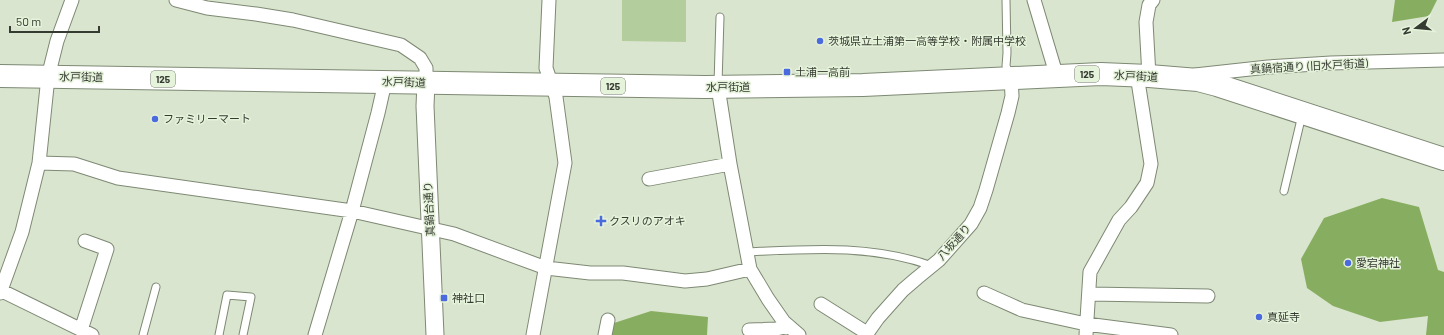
<svg xmlns="http://www.w3.org/2000/svg" width="1444" height="335" font-family="Barlow,'Noto Sans JP',sans-serif">
  <rect width="100%" height="100%" fill="#d9e5ce"/>
  <!-- green -->
  <path fill="#b4cd9d" d="M622,0H686V42L622,41Z"/>
  <!-- forest -->
  <path fill="#87ae60" d="M1395,0H1437L1429,16L1392,22Z
    M1382,198L1419,207L1438,270L1444,272V335H1426L1428,316L1380,322L1333,306L1307,288L1301,259L1324,218Z
    M651,311L708,317L707,335H609L611,324Z"/>
  <g fill="none" stroke-linecap="round" stroke-linejoin="round">
    <defs>
      <path id="service" d="M1006,0L1007,53L1006,66L1010,75
        M718,84L720,17
        M1284,191L1302,115
        M747,252C810,249 871,244 932,266
        M143,335L156,287
        M219,335L227,295L251,297L243,335"/>
      <path id="minor" d="M176,0L207,8L256,14L293,20L401,45L420,58L426,68V83
        M1034,0L1054,67L1055,76
        M1195,75L1268,67L1331,63L1444,60
        M1149,76L1146,22L1149,5L1153,0
        M718,87L730,164L750,269L768,299L784,322L799,335
        M39,163L74,164L118,178L352,211L454,234L546,268L590,273H623L685,281L707,279L750,269
        M649,179L730,164
        M0,290L92,335
        M0,293L22,232L39,163L48,77L57,41L72,0
        M984,293L1022,310L1086,324L1171,335
        M1090,294L1208,296
        M821,304L867,333
        M81,330L107,249L85,241
        M749,330L776,329L789,326
        M315,335L352,211L378,113L385,82
        M533,335L565,163L556,97L546,68L549,0
        M605,335L608,320
        M866,335L878,318L903,290L917,278L939,260L971,224L980,208L986,190L1008,113L1012,96L1011,78
        M1086,335L1090,272L1119,220L1131,207L1147,183L1151,164L1137,75"/>
      <path id="tertiary" d="M426,83L425,106L435,335"/>
      <path id="trunk" d="M0,76L705,87L863,85L1101,74L1149,76L1198,80L1217,85L1444,159"/>
    </defs>
    <!-- service casing -->
    <use href="#service" stroke="#7e8974" stroke-width="9"/>
    <!-- minor casing -->
    <use href="#minor" stroke="#7e8974" stroke-width="15"/>
    <!-- tertiary casing -->
    <use href="#tertiary" stroke="#7e8974" stroke-width="19"/>
    <!-- trunk casing -->
    <use href="#trunk" stroke="#7e8974" stroke-width="24"/>
    <!-- service -->
    <use href="#service" stroke="#fff" stroke-width="7"/>
    <!-- minor -->
    <use href="#minor" stroke="#fff" stroke-width="13"/>
    <!-- tertiary -->
    <use href="#tertiary" stroke="#fff" stroke-width="17"/>
    <!-- trunk -->
    <use href="#trunk" stroke="#fff" stroke-width="22"/>
  </g>
  <!-- markers -->
  <g fill="#4b6add" stroke="#e6f3db" stroke-width="1.5">
    <circle cx="820" cy="41" r="4"/>
    <rect x="783" y="68" width="8" height="8" rx="2"/>
    <circle cx="155" cy="119" r="4"/>
    <path d="M599 215h4v4h4v4h-4v4h-4v-4h-4v-4h4z"/>
    <circle cx="1348" cy="263" r="4"/>
    <rect x="440" y="294" width="8" height="8" rx="2"/>
    <circle cx="1259" cy="317" r="4"/>
  </g>
  <g text-anchor="middle" stroke-width="3" stroke-linejoin="round" paint-order="stroke">
    <!-- shield labels -->
    <g fill="#e6f3db" stroke="#6b7265" stroke-width="1">
      <rect x="1075" y="66" width="24" height="16" rx="3"/>
      <rect x="151" y="71" width="24" height="16" rx="3"/>
      <rect x="601" y="78" width="24" height="16" rx="3"/>
    </g>
    <g font-size="10" font-weight="bold" fill="#363b32">
      <text x="1087" y="78">125</text>
      <text x="163" y="83">125</text>
      <text x="613" y="90">125</text>
    </g>
    <!-- poi labels -->
    <g font-size="11" fill="#363b32" stroke="#e6f3db" text-anchor="start">
      <text x="828" y="45">茨城県立土浦第一高等学校・附属中学校</text>
      <text x="795" y="76">土浦一高前</text>
      <text x="163" y="123">ファミリーマート</text>
      <text x="609" y="225">クスリのアオキ</text>
      <text x="1356" y="267">愛宕神社</text>
      <text x="452" y="302">神社口</text>
      <text x="1267" y="321">真延寺</text>
    </g>
    <!-- street labels -->
    <g font-size="11" fill="#363b32" stroke="#e6f3db">
      <text transform="translate(1309 66) rotate(-3)" y="4">真鍋宿通り (旧水戸街道)</text>
      <text transform="translate(1136 76) rotate(3)" y="4">水戸街道</text>
      <text transform="translate(81 77) rotate(1)" y="4">水戸街道</text>
      <text transform="translate(404 82) rotate(2)" y="4">水戸街道</text>
      <text x="728" y="91">水戸街道</text>
      <text transform="translate(429 209) rotate(-93)" y="4">真鍋台通り</text>
      <text transform="translate(954 242) rotate(-48)" y="4">八坂通り</text>
    </g>
  </g>
  <!-- north arrow -->
  <g transform="translate(1416 28) rotate(254)" stroke="#e6f3db" stroke-width="3" paint-order="stroke">
  <path d="M0-3L7 15L0 10L-7 15Z" fill="#363b32"/>
  <text y="-6" font-size="11" font-weight="bold" text-anchor="middle" fill="#363b32">N</text>
  </g>
  <!-- scale -->
  <path d="M10 26v6h89v-6" fill="none" stroke="#363b32" stroke-width="2"/>
  <text x="16" y="26" font-size="12" fill="#363b32" stroke="#e6f3db" stroke-width="3" paint-order="stroke">50 m</text>
</svg>
